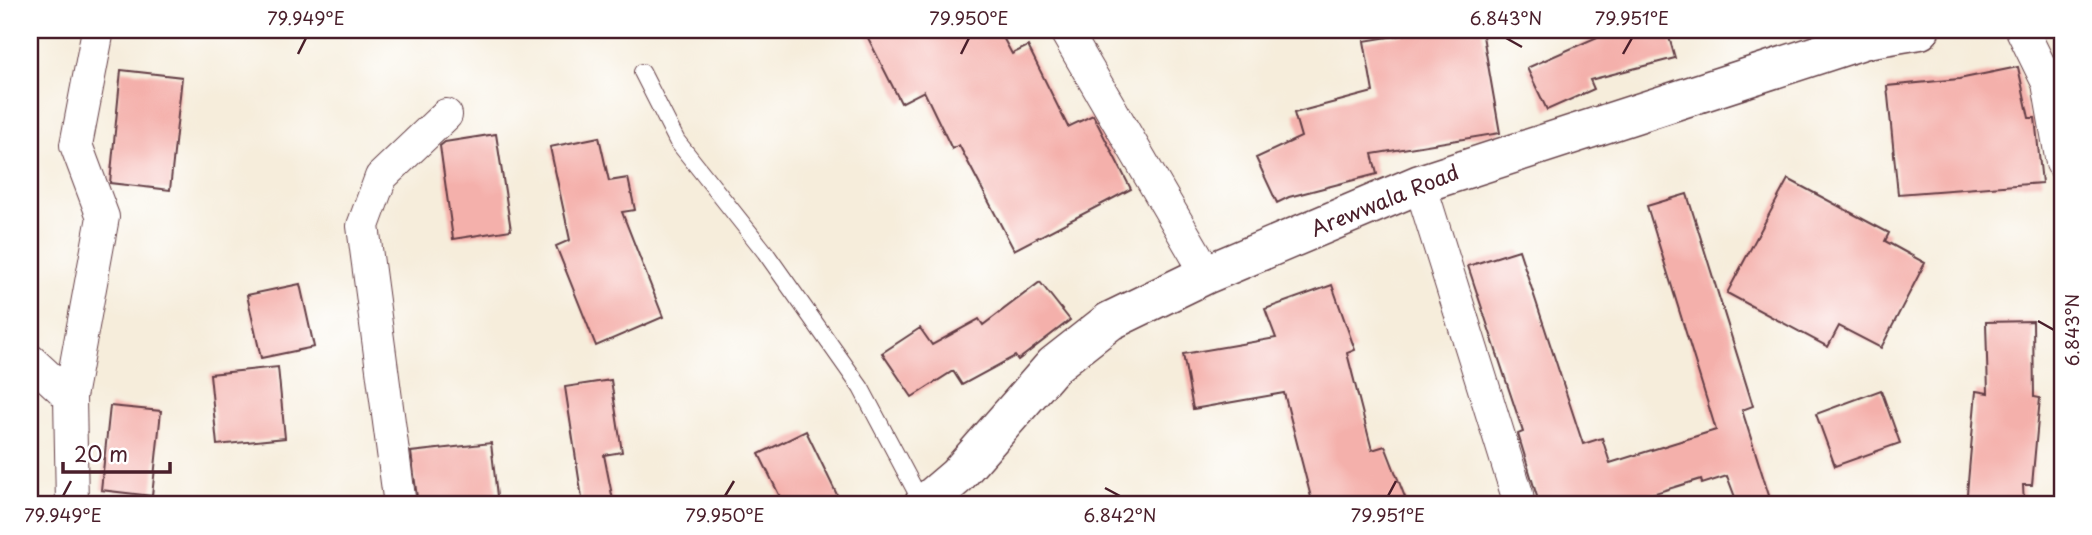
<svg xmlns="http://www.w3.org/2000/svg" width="2092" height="535" font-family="'Playpen Sans',sans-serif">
  <rect width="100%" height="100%" fill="#fff"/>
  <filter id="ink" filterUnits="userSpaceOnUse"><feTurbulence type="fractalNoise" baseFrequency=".0143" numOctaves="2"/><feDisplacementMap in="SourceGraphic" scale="14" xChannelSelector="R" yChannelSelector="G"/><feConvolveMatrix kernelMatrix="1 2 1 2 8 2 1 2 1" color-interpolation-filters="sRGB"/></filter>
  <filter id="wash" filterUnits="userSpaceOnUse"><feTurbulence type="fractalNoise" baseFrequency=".00686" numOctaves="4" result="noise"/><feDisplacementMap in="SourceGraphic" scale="28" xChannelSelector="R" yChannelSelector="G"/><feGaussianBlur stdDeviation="1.57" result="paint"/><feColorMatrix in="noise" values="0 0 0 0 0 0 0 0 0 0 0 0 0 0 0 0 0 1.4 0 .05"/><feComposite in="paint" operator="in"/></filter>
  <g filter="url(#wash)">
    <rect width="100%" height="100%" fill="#f6eddb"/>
    <g id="blocks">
      <!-- building -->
      <path fill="#f4b0ab" d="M864,30H999L1012,54L1028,46L1068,127L1093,115L1131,189L1014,250L959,145L952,149L924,91L901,103Z
        M1431,30H1482L1500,133L1372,154L1377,174L1289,197L1277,203L1256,158L1301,137L1294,113L1373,92L1364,41Z
        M1613,30H1667L1675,58L1590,80L1594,89L1547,110L1527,68Z
        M2018,67L2029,118H2035L2042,183L1898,194L1887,86L1959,79Z
        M121,70L182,77L170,190L110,183Z
        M496,134L511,230L453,239L440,146L445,142Z
        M599,137L609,181L628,178L635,210L622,212L663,317L596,346L556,246L570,240L550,147Z
        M1788,179L1889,233L1885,241L1925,263L1881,348L1839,326L1828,347L1727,293Z
        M1687,194L1753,406L1742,410L1772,505H1738L1727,476L1702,484L1701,479L1616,505H1556L1554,498L1539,503L1518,434L1523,432L1468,266L1519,250L1583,444L1602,438L1610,463L1716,430L1647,206Z
        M1040,282L1070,320L1018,360L1015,356L962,385L953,371L912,397L882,353L920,328L932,345L979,319L983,325Z
        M300,284L314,347L261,358L247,295Z
        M1332,285L1355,350L1347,353L1372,450L1385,446L1408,505H1313L1284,393L1193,409L1183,354L1276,338L1265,309Z
        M2033,321L2034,397L2040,398L2032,485H2023L2024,505H1966L1976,391L1988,393L1986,322Z
        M278,367L285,438L217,445L210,374Z
        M611,380L622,452L604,455L614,505H583L565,387Z
        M1881,390L1900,443L1835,466L1816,414Z
        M110,406L161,411L152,496L101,490Z
        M806,431L842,505H784L759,454Z
        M491,443L498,505H418L411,452Z"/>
    </g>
  </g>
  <g filter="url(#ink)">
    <use href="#blocks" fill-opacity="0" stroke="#643e45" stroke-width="2"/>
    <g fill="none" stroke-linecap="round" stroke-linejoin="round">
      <defs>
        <path id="lane" d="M642,72L677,141L765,252L861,388L923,505"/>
        <path id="street" d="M1065,30L1207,274
          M2022,30L2048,83L2062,163
          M1420,184L1517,494L1518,505
          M30,360L70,397
          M72,505L70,397L103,217L76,145L98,30
          M400,505L363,226L381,177L446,115"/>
        <path id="secondary" d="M923,505L957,476L1054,365L1110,321L1207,274L1420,184L1866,39L1920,30"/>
      </defs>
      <!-- lane casing -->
      <use href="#lane" stroke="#643e45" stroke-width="18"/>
      <!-- street casing -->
      <use href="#street" stroke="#643e45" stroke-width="34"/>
      <!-- secondary casing -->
      <use href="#secondary" stroke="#643e45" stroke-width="41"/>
      <!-- lane -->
      <use href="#lane" stroke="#fff" stroke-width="16"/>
      <!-- street -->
      <use href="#street" stroke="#fff" stroke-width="32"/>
      <!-- secondary -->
      <use href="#secondary" stroke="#fff" stroke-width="38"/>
    </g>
  </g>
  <!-- ticks -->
  <path fill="none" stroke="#4a1f2b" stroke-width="2.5" d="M1506,38L1522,47M298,54L306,38M961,54L969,38M1623,54L1632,38M2038,321L2054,330M1105,488L1120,496M63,496L71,481M725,496L734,481M1388,496L1396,481"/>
  <g text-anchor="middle" stroke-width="5" stroke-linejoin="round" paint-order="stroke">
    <!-- street labels -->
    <g font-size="21" fill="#4a1f2b" stroke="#fff">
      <text transform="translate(1385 201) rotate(-22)" y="7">Arewwala Road</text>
    </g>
  </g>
  <!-- margin -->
  <rect width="2092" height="535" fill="none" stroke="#fff" stroke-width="77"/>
  <!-- scale -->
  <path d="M63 462v10h107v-10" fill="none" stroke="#4a1f2b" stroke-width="3.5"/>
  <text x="74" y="462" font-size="21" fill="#4a1f2b" stroke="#ffffff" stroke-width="5" paint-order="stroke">20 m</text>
  <rect x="38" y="38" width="2016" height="458" fill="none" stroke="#4a1f2b" stroke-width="2.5"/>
  <g font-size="18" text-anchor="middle" fill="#4a1f2b">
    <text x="306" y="25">79.949°E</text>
    <text x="969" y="25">79.950°E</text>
    <text x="1506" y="25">6.843°N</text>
    <text x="1632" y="25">79.951°E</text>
    <text transform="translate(2073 330) rotate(-90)" y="6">6.843°N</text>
    <text x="63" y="522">79.949°E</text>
    <text x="725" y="522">79.950°E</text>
    <text x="1120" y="522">6.842°N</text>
    <text x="1388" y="522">79.951°E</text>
  </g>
</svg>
